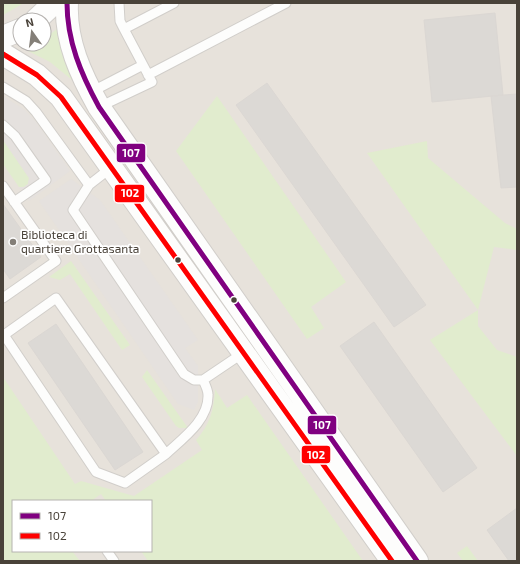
<svg xmlns="http://www.w3.org/2000/svg" width="520" height="564" font-family="'Exo 2',sans-serif">
  <rect width="100%" height="100%" fill="#f3f0ed"/>
  <!-- residential -->
  <path fill="#e7e2db" fill-rule="evenodd" d="M3,3H517V561H3ZM20,20H44V44H20ZM13,501H151V551H13Z"/>
  <!-- green -->
  <path fill="#e1ecce" d="M3,3H24L3,15Z
    M58,28L72,80L50,62L26,50L37,44H44V39Z
    M217,96L346,282L311,307L324,328L307,339L176,151Z
    M3,140L29,178L28,184L24,187H19L3,164Z
    M427,141L428,158L505,223L517,229V250L494,247L478,310V326L497,350L517,357V456L430,340L478,310L367,153Z
    M71,261L130,345L122,350L70,274L60,280L49,277Z
    M147,370L188,428H179L176,426L142,377Z
    M3,377L75,484L81,481L134,496L202,450L196,440C210,425 214,409 215,389L227,408L247,395L363,561H148L141,551H151V501H106L101,494L91,501H13V551H72L80,561H3Z
    M467,546L478,561H463L457,553Z"/>
  <!-- parking -->
  <path fill="#e5e1de" d="M3,96L25,110L36,122L70,171L29,201L19,187H24L28,184L29,178L3,140Z
    M71,179L100,200L198,340L185,348L198,366V402L194,410L178,404L39,201Z"/>
  <!-- building -->
  <path fill="#dcd9d5" stroke="#dbd7d3" d="M495,13L503,95L432,102L424,20Z
    M267,83L426,305L394,327L236,105Z
    M517,94V187L501,188L491,96Z
    M3,204L41,257L10,279L3,269Z
    M374,322L477,468L443,492L340,346Z
    M56,324L143,452L115,470L28,343Z
    M517,508V561H509L487,530Z"/>
  <g fill="none" stroke-linecap="round" stroke-linejoin="round">
    <defs>
      <path id="service" d="M119,3L120,21L124,29
        M148,75L286,3
        M3,87L26,101L36,112L89,185L112,167
        M91,92L143,65
        M99,107L152,82L124,29L174,3
        M3,125L15,136L46,180L14,202
        M89,185L73,210L184,374L194,380H203L243,353
        M3,186L56,261L3,298
        M56,298L166,454L125,483L96,472L4,335Z
        M166,454C182,439 209,420 208,395C208,390 205,384 203,380
        M107,551L114,561"/>
      <path id="tertiary" d="M67,3C65,41 81,75 99,107L417,561
        M36,20L54,3
        M3,37L20,30
        M3,54L37,75L61,97L392,561"/>
    </defs>
    <!-- service casing -->
    <use href="#service" stroke="#d1ceca" stroke-width="11"/>
    <!-- tertiary casing -->
    <use href="#tertiary" stroke="#d1ceca" stroke-width="24"/>
    <!-- service -->
    <use href="#service" stroke="#fdfdfc" stroke-width="9"/>
    <!-- tertiary -->
    <use href="#tertiary" stroke="#fdfdfc" stroke-width="22"/>
    <defs>
      <path id="bus-1" d="M67,3C67,41 81,74 99,107L417,561"/>
      <path id="bus-2" d="M3,54L37,75L61,97L392,561"/>
    </defs>
    <!-- bus-1 casing -->
    <use href="#bus-1" stroke="#fff" stroke-width="8"/>
    <!-- bus-2 casing -->
    <use href="#bus-2" stroke="#fff" stroke-width="8"/>
    <!-- bus-1 -->
    <use href="#bus-1" stroke="#800080" stroke-width="5"/>
    <!-- bus-2 -->
    <use href="#bus-2" stroke="#f00" stroke-width="5"/>
  </g>
  <!-- markers -->
  <circle fill="#847f78" stroke="#fff" stroke-width="1.5" cx="13" cy="242" r="4"/>
  <g fill="#494239" stroke="#fff" stroke-width="1.5">
    <circle cx="178" cy="260" r="3.5"/>
    <circle cx="234" cy="300" r="3.5"/>
  </g>
  <g text-anchor="middle" stroke-width="3.5" stroke-linejoin="round" paint-order="stroke">
    <!-- poi labels -->
    <g font-size="12" fill="#494239" stroke="#fff" text-anchor="start">
      <text x="21" y="239">Biblioteca di<tspan x="21" dy="14">quartiere Grottasanta</tspan></text>
    </g>
  </g>
  <g stroke="#fff" stroke-width="1.5">
    <rect x="116" y="143" width="30" height="20" rx="4" fill="#800080"/>
    <rect x="114" y="184" width="31" height="19" rx="4" fill="#f00"/>
    <rect x="307" y="415" width="30" height="20" rx="4" fill="#800080"/>
    <rect x="301" y="445" width="30" height="19" rx="4" fill="#f00"/>
  </g>
  <g font-size="11" text-anchor="middle" font-weight="bold" fill="#fff">
    <text x="131" y="157">107</text>
    <text x="130" y="197">102</text>
    <text x="322" y="429">107</text>
    <text x="316" y="459">102</text>
  </g>
  <!-- border -->
  <rect width="520" height="564" fill="none" stroke="#494239" stroke-width="8"/>
  <!-- legend -->
  <rect x="12" y="500" width="140" height="52" fill="#ffffff" stroke="#b6b3b0"/>
  <rect x="20" y="513" width="20" height="6" fill="#800080" stroke="#b6b3b0"/>
  <text x="48" y="520" font-size="12" fill="#494239">107</text>
  <rect x="20" y="533" width="20" height="6" fill="#ff0000" stroke="#b6b3b0"/>
  <text x="48" y="540" font-size="12" fill="#494239">102</text>
  <!-- north arrow -->
  <g transform="translate(32 32) rotate(346)"><circle r="19" fill="#ffffff" stroke="#b6b3b0"/>
  <path d="M0-3L7 15L0 10L-7 15Z" fill="#847f78"/>
  <text y="-6" font-size="11" font-weight="bold" text-anchor="middle" fill="#494239">N</text>
  </g>
</svg>
